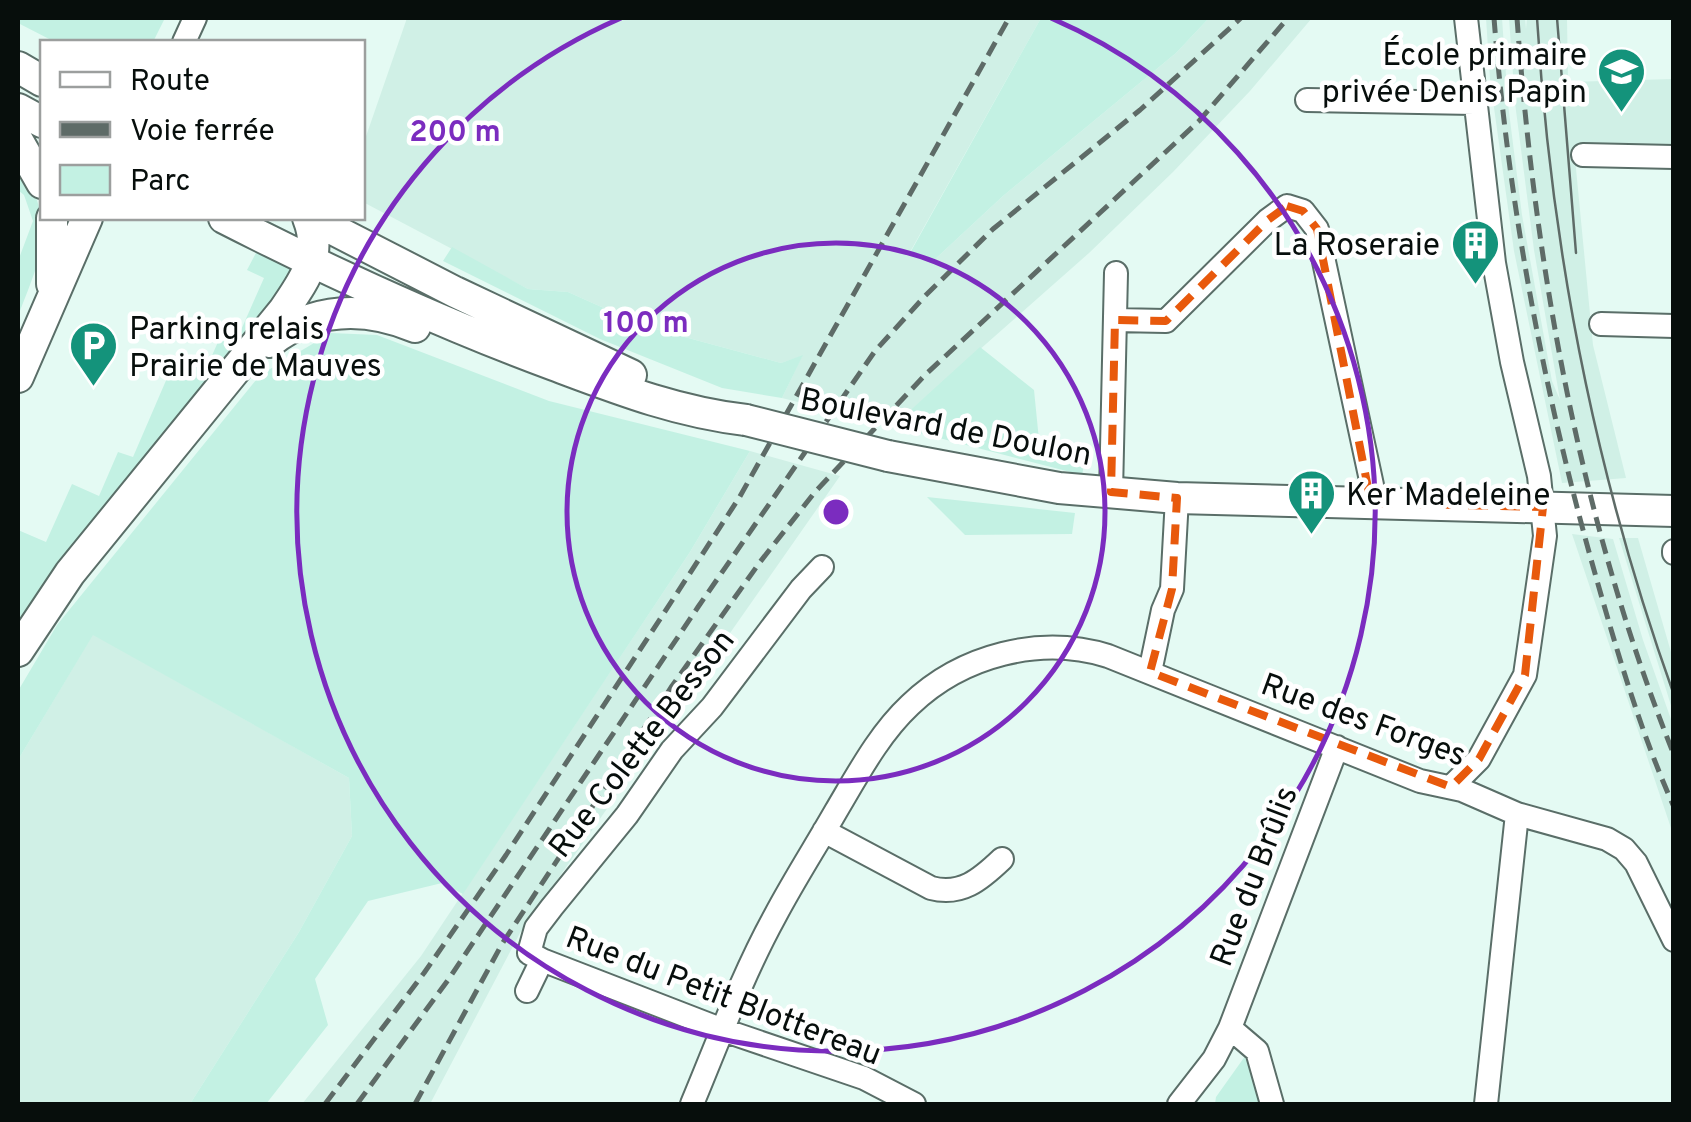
<svg xmlns="http://www.w3.org/2000/svg" width="1691" height="1122" font-family="Overpass,sans-serif">
  <rect width="100%" height="100%" fill="#e4faf3"/>
  <!-- built -->
  <path fill="#d0f0e6" d="M407,18H1041L910,252L932,262L1003,196L1176,53L1209,18H1312L1250,91L1173,172L1089,253L893,426L782,398L802,356L781,363L644,326L568,292L528,289L363,202V145Z
    M1486,18H1502L1508,104L1522,215L1552,381L1560,400L1534,250L1515,103L1509,18H1525L1526,29L1527,18H1567L1568,82L1673,79V150L1574,148L1593,345L1626,478L1562,483L1514,251L1490,79Z
    M750,451L840,476L520,933L430,1104H302L421,956L690,552Z
    M1572,534L1613,539L1643,640L1673,725V834Z
    M1619,538H1638L1673,659V712Z
    M93,634L349,778L352,836L299,932L190,1104H18V760Z"/>
  <!-- green -->
  <path fill="#c3f1e3" d="M18,18H165L153,42H55L18,23Z
    M1041,18H1209L1176,53L1003,196L932,262L910,253Z
    M18,159C56,228 45,246 18,316V261L33,221L24,195L18,190Z
    M452,247L528,289L568,292L644,326L781,363L803,355L782,398L722,388L600,339L443,261Z
    M257,251L296,273L18,631V530L46,542L72,484L99,496L118,452L133,457L177,355L206,369L226,324L241,330L264,278L247,270Z
    M331,333L377,335L549,401L750,451L690,552L463,894L442,883L368,901L315,979L328,1025L266,1104H190L299,932L352,836L349,778L93,635L18,760V691L57,625L260,375Z
    M980,347L1034,390L1039,440L1084,465L1082,475L893,426Z
    M927,497L1075,513L1072,534L965,535Z
    M1248,1052L1262,1104H1215L1216,1097Z"/>
  <g fill="none" stroke-linecap="round" stroke-linejoin="round">
    <defs>
      <path id="minor" d="M184,42L195,18
        M1307,100L1474,103
        M1583,155L1674,157
        M1115,320L1166,321L1268,220L1287,206L1303,211L1317,229L1372,485L1371,503
        M1601,324L1674,326
        M1111,492L1116,273
        M1674,551V553
        M1150,672L1163,610L1172,589L1177,498
        M1451,787L1479,759L1525,675L1545,536L1539,476L1512,362L1494,263L1466,18
        M824,831L931,888C961,896 980,880 1002,859
        M542,960L529,953L536,928L552,907L627,815L672,750L712,707L801,589L822,567
        M527,991L542,960L723,1030L864,1078L914,1104
        M692,1104C718,1042 742,976 775,916C794,880 816,846 836,811C858,774 879,734 910,705C962,655 1040,635 1108,656L1420,781L1462,790L1517,814L1607,839L1624,849L1636,863L1674,940
        M1179,1104L1214,1059L1230,1028
        M1272,1104L1257,1051L1230,1028L1337,747
        M1486,1104L1517,814"/>
      <path id="major" d="M18,67L42,81
        M18,109L42,122
        M18,141L42,183
        M224,218C332,273 440,323 554,365C618,389 677,412 746,420
        M311,218L455,292L631,375
        M52,284V218
        M270,342C314,307 364,306 415,327
        M18,377L87,218
        M888,456L1059,488L1177,498L1674,511
        M18,651L70,573L284,310C305,279 323,256 308,218"/>
    </defs>
    <!-- minor casing -->
    <use href="#minor" stroke="#5a6e68" stroke-width="26"/>
    <!-- major casing -->
    <use href="#major" stroke="#5a6e68" stroke-width="34"/>
    <!-- minor -->
    <use href="#minor" stroke="#fff" stroke-width="22"/>
    <!-- major -->
    <use href="#major" stroke="#fff" stroke-width="30"/>
    <!-- tram -->
    <path stroke="#5e6b67" stroke-width="2.5" d="M1537,18C1551,248 1596,478 1674,695
      M1557,18L1576,253"/>
    <!-- rail -->
    <path stroke="#5e6b67" stroke-width="5" stroke-dasharray="15 8" stroke-linecap="butt" d="M1494,18C1509,208 1544,394 1596,577C1618,655 1641,733 1674,807
      M1517,18C1535,267 1580,521 1674,755
      M325,1104L424,973L506,855L739,498L1009,18
      M357,1104L448,980L698,607L875,351L925,296L993,229L1140,110L1241,18
      M415,1104L502,944L672,686L760,562L815,492L925,375L1199,121L1288,18"/>
    <defs>
      <path id="major-bridge" d="M746,420L888,456"/>
    </defs>
    <!-- major-bridge casing -->
    <use href="#major-bridge" stroke="#5a6e68" stroke-width="34" stroke-linecap="butt"/>
    <!-- major-bridge -->
    <use href="#major-bridge" stroke="#fff" stroke-width="30"/>
  </g>
  <!-- marked area -->
  <path fill="none" stroke="#e8590c" stroke-width="8" stroke-dasharray="20 12" stroke-linejoin="round" d="M1287,206L1303,211L1317,229L1371,503L1543,507L1525,675L1479,759L1451,787L1150,672L1172,589L1177,498L1111,492L1115,320L1166,321L1268,220Z"/>
  <!-- distance rings -->
  <g fill="none" stroke="#7b2cbf" stroke-width="5">
    <circle cx="836" cy="512" r="269"/>
    <path d="M1051 18A539 539 0 1 1 621 18"/>
  </g>
  <!-- icons -->
  <defs>
    <symbol id="school-pin" viewBox="-11 -11 22 30"><path d="M0 17L-7.5 6A9.5 9.5 0 1 1 7.5 6Z" fill="#14937b" stroke="#fff"/><path d="M0-5L7-2L0 1L-7-2ZM-4 1L0 2.5L4 1V4Q0 6-4 4Z" fill="#fff"/></symbol>
    <symbol id="building-pin" viewBox="-11 -11 22 30"><path d="M0 17L-7.5 6A9.5 9.5 0 1 1 7.5 6Z" fill="#14937b" stroke="#fff"/><path d="M-4-6H4V6H1V3H-1V6H-4ZM-2.5-4.3h1.7v1.8h-1.7ZM.8-4.3h1.7v1.8H.8ZM-2.5-1h1.7V.8h-1.7ZM.8-1h1.7V.8H.8Z" fill="#fff"/></symbol>
    <symbol id="parking-pin" viewBox="-11 -11 22 30"><path d="M0 17L-7.5 6A9.5 9.5 0 1 1 7.5 6Z" fill="#14937b" stroke="#fff"/><path d="M-3.5-5.5H1a3.5 3.5 0 0 1 0 7H-1V5.5H-3.5ZM-1-3.4V-.6H.8a1.4 1.4 0 0 0 0-2.8Z" fill="#fff"/></symbol>
  </defs>
  <g fill-rule="evenodd">
    <use href="#school-pin" x="1594" y="44" width="55" height="75"/>
    <use href="#building-pin" x="1448" y="216" width="55" height="75"/>
    <use href="#parking-pin" x="66" y="318" width="55" height="75"/>
    <use href="#building-pin" x="1284" y="466" width="55" height="75"/>
  </g>
  <g text-anchor="middle" stroke-width="9" stroke-linejoin="round" paint-order="stroke">
    <!-- poi labels -->
    <g font-size="32" fill="#070e0c" stroke="#fff" text-anchor="end">
      <text x="1587" y="65">École primaire<tspan x="1587" dy="37">privée Denis Papin</tspan></text>
      <text x="1440" y="255">La Roseraie</text>
      <text x="129" y="339" text-anchor="start">Parking relais<tspan x="129" dy="37">Prairie de Mauves</tspan></text>
      <text x="1346" y="505" text-anchor="start">Ker Madeleine</text>
    </g>
    <!-- street labels -->
    <g font-size="32" fill="#070e0c" stroke="#fff">
      <text transform="translate(946 426) rotate(11)" y="11">Boulevard de Doulon</text>
      <text transform="translate(1364 719) rotate(20)" y="11">Rue des Forges</text>
      <text transform="translate(641 743) rotate(-52)" y="11">Rue Colette Besson</text>
      <text transform="translate(1253 876) rotate(-69)" y="11">Rue du Brûlis</text>
      <text transform="translate(724 995) rotate(21)" y="11">Rue du Petit Blottereau</text>
    </g>
  </g>
  <circle cx="836" cy="512" r="15" fill="#7b2cbf" stroke="#fff" stroke-width="5"/>
  <g font-size="30" text-anchor="middle" font-weight="bold" fill="#7b2cbf" stroke="#fff" stroke-width="9" stroke-linejoin="round" paint-order="stroke">
    <text x="455" y="141">200 m</text>
    <text x="646" y="332">100 m</text>
  </g>
  <!-- border -->
  <rect width="1691" height="1122" fill="none" stroke="#070e0c" stroke-width="40"/>
  <!-- legend -->
  <rect x="40" y="40" width="325" height="180" fill="#ffffff" stroke="#9c9f9e" stroke-width="2.5"/>
  <rect x="60" y="72" width="50" height="15" fill="#ffffff" stroke="#9c9f9e" stroke-width="2.5"/>
  <text x="130" y="90" font-size="30" fill="#070e0c">Route</text>
  <rect x="60" y="122" width="50" height="15" fill="#5e6b67" stroke="#9c9f9e" stroke-width="2.5"/>
  <text x="130" y="140" font-size="30" fill="#070e0c">Voie ferrée</text>
  <rect x="60" y="165" width="50" height="30" fill="#c3f1e3" stroke="#9c9f9e" stroke-width="2.5"/>
  <text x="130" y="190" font-size="30" fill="#070e0c">Parc</text>
</svg>
